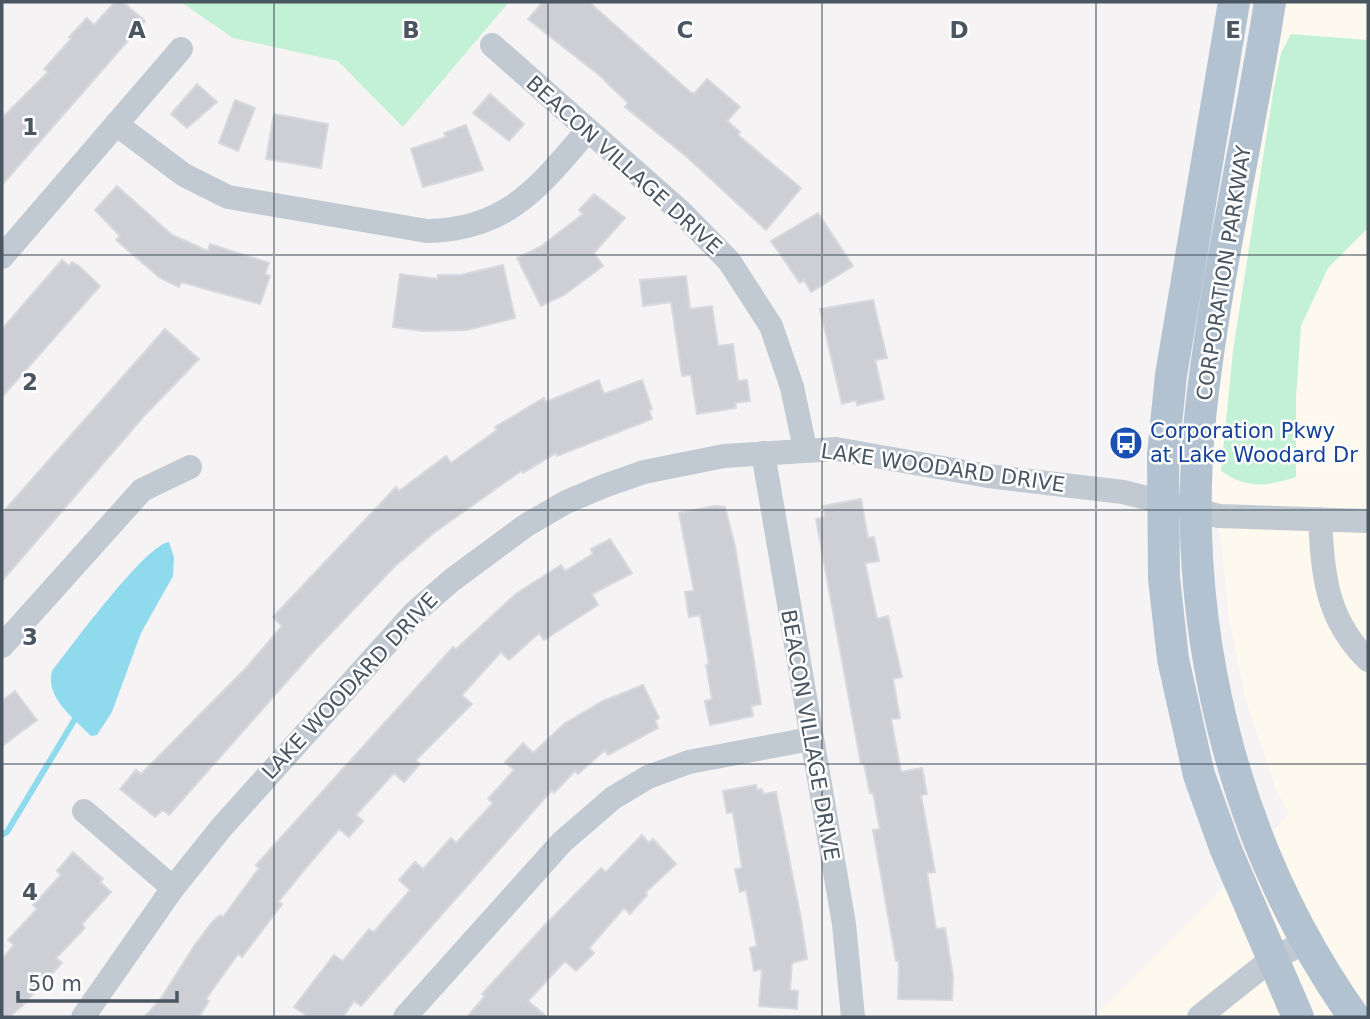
<svg xmlns="http://www.w3.org/2000/svg" width="1370" height="1019" font-family="'DejaVu Sans',sans-serif">
  <rect width="100%" height="100%" fill="#f5f3f3"/>
  <!-- commercial -->
  <path fill="#fdf9ef" d="M1281,2H1368V1017H1093L1220,890L1289,813L1276,790L1246,702L1228,613L1222,548L1209,472L1223,344Z"/>
  <!-- green -->
  <path fill="#c3f1d5" d="M181,2H509L403,127L338,61L233,38Z
    M1291,34L1368,40V228L1328,268L1301,326L1296,398V477C1265,487 1248,489 1221,471L1233,351L1273,93L1281,53Z"/>
  <!-- water -->
  <path fill="#90daee" d="M169,542L174,557L173,576L141,633L112,712L97,735L91,736C74,718 45,698 52,671C70,648 146,544 169,542Z"/>
  <g fill="none" stroke-linecap="round" stroke-linejoin="round">
    <!-- stream -->
    <path stroke="#90daee" stroke-width="6" d="M2,835L7,832L75,719"/>
  </g>
  <!-- building -->
  <path fill="#cdcfd5" stroke="#d7d9de" stroke-width="2" d="M115,2H123L145,21L2,185V118L48,72L44,69L71,39L69,37L87,18L94,25Z
    M543,2H589L689,91L694,94L707,79L740,107L727,121L740,132L738,135L801,188L766,230L687,157L625,107L628,103L599,75L528,19Z
    M197,84L217,102L187,128L171,114Z
    M490,94L524,124L509,141L473,113Z
    M235,100L255,108L238,151L219,143Z
    M274,114L328,124L321,168L266,159Z
    M466,125L483,170L423,187L411,149L446,137L444,133Z
    M117,186L172,235L208,251L210,244L269,263L265,274L270,276L260,304L181,282L179,287L160,278L116,240L120,236L95,210Z
    M594,194L625,218L594,253L603,266L564,295L541,306L517,258L540,247L583,214L579,210Z
    M818,213L853,266L811,292L804,280L800,283L771,241Z
    M62,260L69,266L72,262L79,266L100,286L2,397V329Z
    M503,265L515,318L467,330L423,331L393,327L400,274L438,279V275H461Z
    M686,276L690,309L712,306L718,346L733,344L738,381L747,380L750,401L735,403L736,408L697,414L691,375L682,376L671,302L643,306L640,280Z
    M873,300L887,358L875,360L884,399L857,405L856,400L842,404L820,309Z
    M165,329L199,359L144,416L2,581V513Z
    M599,380L604,394L642,380L652,409L649,410L652,419L557,456L556,453L523,473L521,471L435,532L395,566L312,653L169,815L163,810L155,817L120,789L136,770L141,774L246,668L282,626L273,617L396,487L399,491L446,456L451,463L497,430L495,427L544,398L546,402Z
    M861,499L868,538L874,537L879,561L865,563L877,619L888,616L902,677L893,679L900,718L891,719L901,772L922,768L927,794L921,795L935,872L927,873L936,929L945,928L953,976L952,1000L898,999L899,961H896L873,830L880,829L873,793H870L864,764H861L816,519L825,517L823,506Z
    M714,506L725,507L735,546L761,704L751,706L753,716L710,725L705,701L712,699L706,665L709,664L700,615L689,617L685,592L694,591L679,513Z
    M610,539L632,573L592,594L598,605L544,640L539,633L509,660L501,652L462,695L472,704L416,760L420,764L404,782L394,773L356,815L363,821L349,837L339,829L311,862L278,902L282,904L242,957L238,954L206,999L209,1001L199,1017H144L160,1000L194,946L213,921L220,915L223,917L259,868L256,865L453,647L456,649L517,593L561,565L565,571L593,554L591,549Z
    M643,685L659,718L655,720L658,728L608,755L605,750L578,774L575,771L554,793L552,790L361,1006L354,1001L343,1017H309L294,1007L334,955L343,961L369,929L374,932L410,890L399,880L415,862L423,869L451,838L456,843L493,803L488,799L514,770L505,762L523,743L533,753L564,724L603,701Z
    M15,691L37,720L2,746V701Z
    M756,785L757,790L762,789L763,794L776,792L801,919L807,959L792,963L790,990L798,991L797,1009L759,1006L762,969L754,971L750,948L757,946L746,890L740,892L735,869L742,868L733,812L727,813L723,791Z
    M642,835L649,843L653,839L676,864L645,893L647,895L630,914L624,908L589,948L594,953L576,971L565,961L528,1001L547,1017H467L485,996L482,994L545,925L601,868L606,872Z
    M73,852L103,879L100,882L111,892L82,924L85,928L56,958L62,963L23,1005L9,1017H2V959L14,945L8,940L37,909L33,905L61,875L57,871Z"/>
  <g fill="none" stroke-linecap="round" stroke-linejoin="round">
    <!-- minor -->
    <path stroke="#c1cad2" stroke-width="24" d="M492,45L680,211L729,261L771,326L792,387L805,449
      M116,124L184,175L228,197L427,231C507,230 539,187 587,131
      M2,257L181,49
      M763,453L844,924L853,1017
      M1320,519C1323,575 1326,619 1368,660
      M2,646L142,490L190,467
      M84,811L173,888
      M83,1017L173,888L221,828L414,613L452,580L525,526L566,502L604,486L644,472L724,456L836,449L988,476L1123,492L1219,516L1368,521
      M405,1017L562,842L613,798L648,777L689,762L810,739
      M1199,1017L1272,959L1308,941"/>
    <!-- major -->
    <path stroke="#b3c2d1" stroke-width="32" d="M1234,2L1171,375L1163,454L1164,578L1173,659L1199,775L1226,850L1298,1017
      M1270,2C1249,137 1216,273 1201,409C1178,620 1231,843 1354,1017"/>
  </g>
  <!-- grid -->
  <path fill="none" stroke="#4a5661" stroke-width="2" stroke-opacity="0.55" d="M274,2V1017M548,2V1017M822,2V1017M1096,2V1017M2,255H1368M2,510H1368M2,764H1368"/>
  <!-- icons -->
  <defs>
    <symbol id="bus-disc" viewBox="-11 -11 22 22"><circle r="9.5" fill="#1a4fb4" stroke="#fff"/><path d="M-5-6H5V4H4V6H2V4H-2V6H-4V4H-5ZM-3.5-4V0h7V-4ZM-3.5 1.2v1.5H-2V1.2ZM2 1.2v1.5H3.5V1.2Z" fill="#fff"/></symbol>
  </defs>
  <g fill-rule="evenodd">
    <use href="#bus-disc" x="1107" y="424" width="38" height="38"/>
  </g>
  <g text-anchor="middle" stroke-width="5" stroke-linejoin="round" paint-order="stroke">
    <!-- street labels -->
    <g font-size="21" fill="#4a5661" stroke="#fff">
      <text transform="translate(624 165) rotate(42)" y="7">BEACON VILLAGE DRIVE</text>
      <text transform="translate(1224 273) rotate(-81)" y="7">CORPORATION PARKWAY</text>
      <text transform="translate(943 468) rotate(8)" y="7">LAKE WOODARD DRIVE</text>
      <text transform="translate(350 686) rotate(-47)" y="7">LAKE WOODARD DRIVE</text>
      <text transform="translate(810 735) rotate(80)" y="7">BEACON VILLAGE DRIVE</text>
    </g>
    <!-- transit labels -->
    <g font-size="21" fill="#164399" stroke="#fff" text-anchor="start">
      <text x="1150" y="438">Corporation Pkwy<tspan x="1150" dy="24">at Lake Woodard Dr</tspan></text>
    </g>
  </g>
  <g font-size="23" text-anchor="middle" font-weight="bold" fill="#4a5661" stroke="#fff" stroke-width="5" stroke-linejoin="round" paint-order="stroke">
    <text x="137" y="38">A</text>
    <text x="411" y="38">B</text>
    <text x="685" y="38">C</text>
    <text x="959" y="38">D</text>
    <text x="1233" y="38">E</text>
    <text x="30" y="135">1</text>
    <text x="30" y="390">2</text>
    <text x="30" y="645">3</text>
    <text x="30" y="900">4</text>
  </g>
  <!-- border -->
  <rect width="1370" height="1019" fill="none" stroke="#4a5661" stroke-width="7"/>
  <!-- scale -->
  <path d="M18 991v10h159v-10" fill="none" stroke="#4a5661" stroke-width="3.5"/>
  <text x="28" y="991" font-size="21" fill="#4a5661" stroke="#ffffff" stroke-width="5" paint-order="stroke">50 m</text>
</svg>
